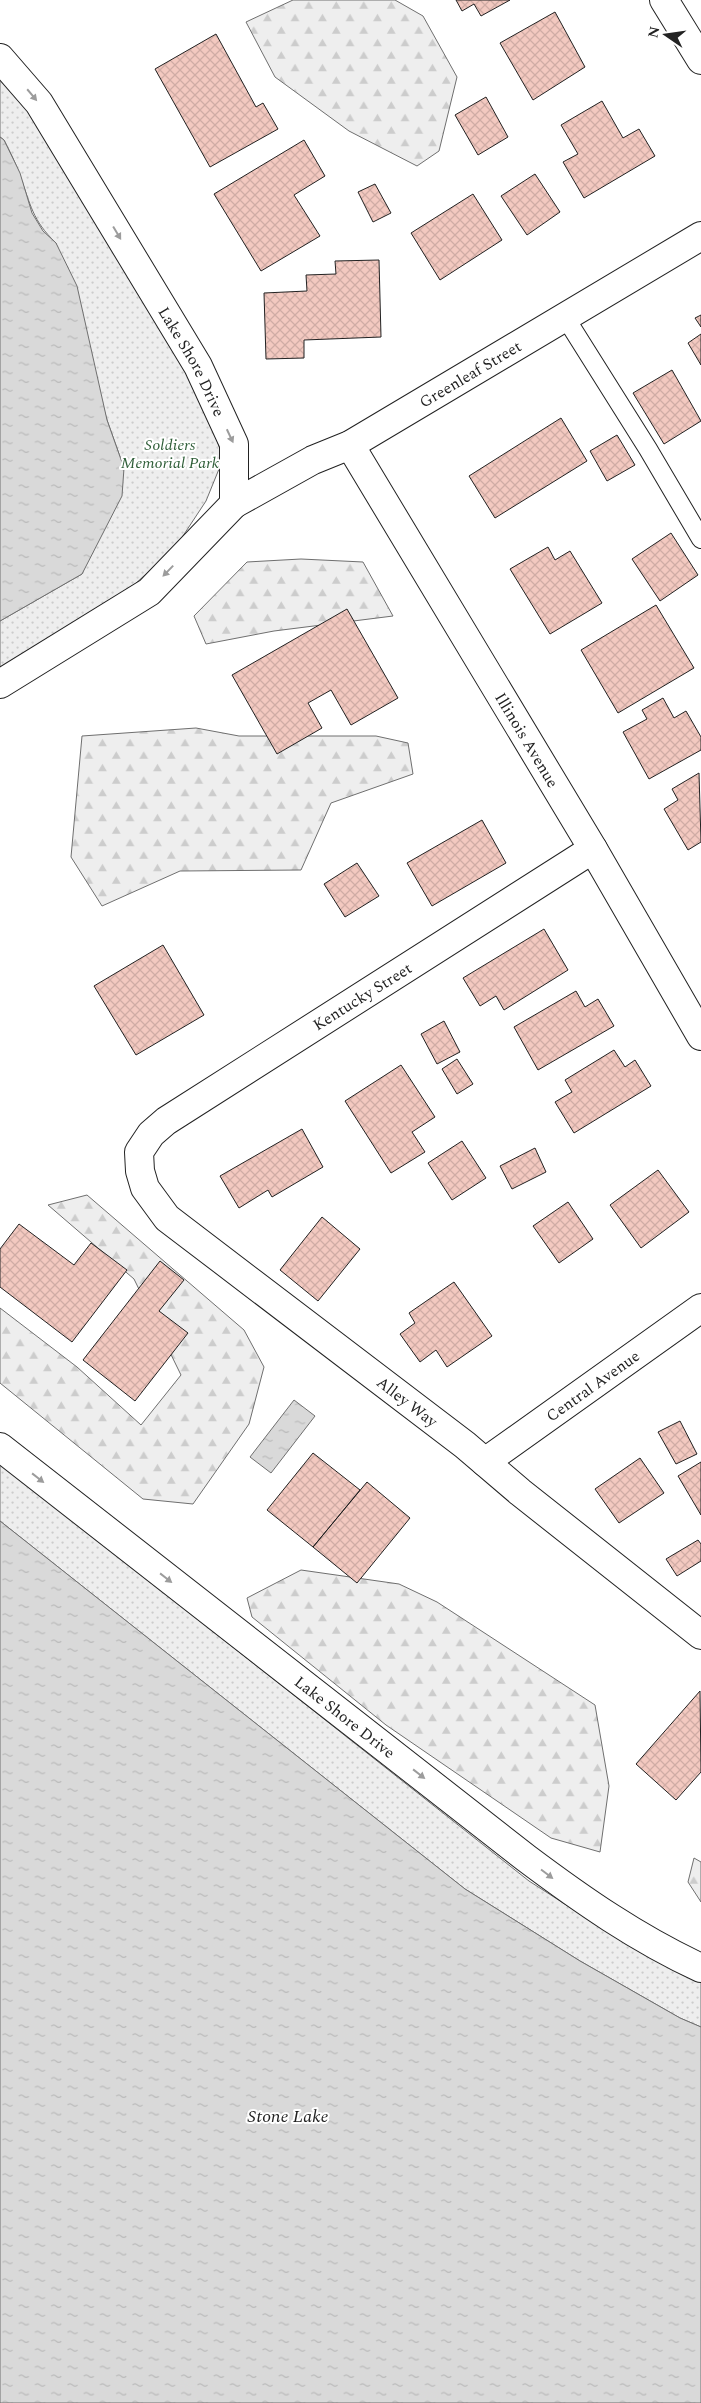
<svg xmlns="http://www.w3.org/2000/svg" width="701" height="2403" font-family="Spectral,serif">
  <defs>
    <pattern id="grass-dots" width="8" height="8" patternUnits="userSpaceOnUse" patternTransform="scale(1.25)"><rect width="8" height="8" fill="#eee"/><path d="M2 2h.1M6 6h.1" fill="none" stroke="#ccc" stroke-width="1.8" stroke-linecap="round"/></pattern>
    <pattern id="forest-firs" width="22" height="20" patternUnits="userSpaceOnUse" patternTransform="scale(1.25)"><rect width="22" height="20" fill="#eee"/><path d="M5 1l3.5 6h-7zM16 11l3.5 6h-7z" fill="#ccc"/></pattern>
    <pattern id="water-ripples" width="26" height="14" patternUnits="userSpaceOnUse" patternTransform="scale(1.25)"><rect width="26" height="14" fill="#d9d9d9"/><path d="M2 4q2-2 4 0t4 0M15 11q2-2 4 0t4 0" fill="none" stroke="#bababa"/></pattern>
    <pattern id="building-cross-hatch" width="8" height="8" patternUnits="userSpaceOnUse" patternTransform="scale(1.25)"><rect width="8" height="8" fill="#f3c9c0"/><path d="M0 0l8 8M0 8l8-8" fill="none" stroke="#d0aca5"/></pattern>
  </defs>
  <rect width="100%" height="100%" fill="#fff"/>
  <!-- grass -->
  <path fill="url(#grass-dots)" stroke="#6f6f6f" d="M0,74L19,94L204,402L220,449L219,469L206,501L175,548L135,584L0,670V621L82,574L124,468L107,420L56,243C32,220 31,205 20,176C16,163 10,152 4,140L0,137Z
    M0,1463L529,1881L571,1908L701,1981V2027L680,2018L580,1961L465,1889L0,1521Z"/>
  <!-- forest -->
  <path fill="url(#forest-firs)" stroke="#6f6f6f" d="M293,0H395L423,16L457,77L439,151L417,166L349,131L275,77L246,22Z
    M301,559L363,562L393,616L274,631L206,644L194,616L247,562Z
    M196,728L239,736H376L408,743L413,774L331,803L301,870L180,871L102,906L71,857L82,736Z
    M87,1195L244,1330L264,1367L249,1424L193,1504L143,1499L0,1383V1308L77,1367L141,1425L181,1375L134,1279L48,1205Z
    M301,1570L399,1584L437,1602L595,1705L609,1786L600,1852L551,1838L386,1725L252,1617L247,1598Z
    M694,1858L701,1862V1902L688,1882Z"/>
  <!-- water -->
  <path fill="url(#water-ripples)" stroke="#6f6f6f" d="M0,137L4,140L20,173L32,213L43,231L56,243L77,286L107,420L124,468L122,496L82,574L0,621Z
    M294,1400L315,1416L271,1473L250,1457Z
    M0,1521L465,1889L580,1961L680,2018L701,2027V2403H0Z"/>
  <!-- building -->
  <path fill="url(#building-cross-hatch)" stroke="#222" d="M456,0H510L481,16L474,4L462,11Z
    M555,12L585,67L533,100L500,43Z
    M216,34L256,107L263,103L278,129L210,167L155,69Z
    M486,97L508,137L478,155L455,115Z
    M602,101L623,138L639,129L655,156L584,198L563,162L578,154L561,125Z
    M304,140L325,176L294,195L320,236L261,271L214,194Z
    M535,174L560,212L527,235L501,196Z
    M375,184L391,213L373,222L358,192Z
    M473,194L502,240L440,280L411,233Z
    M379,260L381,337L304,340V358L266,359L264,293L307,291L306,275L336,274L335,261Z
    M701,315V327L695,318Z
    M701,334V365L688,343Z
    M672,370L701,421L664,444L633,393Z
    M561,418L587,461L495,518L469,476Z
    M617,435L635,465L607,481L590,451Z
    M671,533L698,575L660,601L632,559Z
    M548,547L555,560L570,551L602,603L550,634L510,569Z
    M656,605L694,668L618,713L581,650Z
    M347,609L398,698L351,725L331,690L308,703L322,728L277,754L232,675Z
    M663,698L674,718L686,711L701,737V750L649,779L623,732L647,719L642,710Z
    M699,773L701,842L688,850L664,809L678,800L672,789Z
    M482,820L506,863L432,906L407,863Z
    M357,863L379,896L345,917L324,884Z
    M544,929L568,970L504,1010L496,996L480,1006L463,978Z
    M163,945L204,1015L136,1055L94,986Z
    M576,991L585,1007L598,999L614,1026L538,1070L514,1027Z
    M444,1021L460,1052L437,1064L421,1034Z
    M614,1050L625,1067L635,1060L651,1086L574,1133L555,1102L572,1092L565,1080Z
    M457,1059L473,1084L457,1094L442,1069Z
    M401,1065L435,1117L412,1132L425,1152L391,1173L345,1101Z
    M302,1129L323,1167L272,1197L268,1190L239,1208L220,1176Z
    M462,1141L486,1178L452,1200L428,1163Z
    M535,1148L546,1172L512,1189L500,1166Z
    M658,1170L689,1212L641,1248L610,1205Z
    M568,1202L593,1239L559,1263L533,1226Z
    M322,1217L360,1249L318,1301L280,1270Z
    M19,1224L74,1265L91,1243L127,1270L72,1342L0,1287V1249Z
    M160,1261L184,1280L159,1311L188,1333L135,1401L83,1360Z
    M454,1282L492,1336L447,1367L436,1350L420,1362L400,1334L415,1323L409,1313Z
    M680,1421L697,1454L676,1464L658,1432Z
    M313,1453L360,1490L313,1547L267,1510Z
    M640,1458L664,1493L619,1523L595,1489Z
    M701,1462V1515L678,1476Z
    M367,1482L410,1518L357,1583L313,1547Z
    M698,1540L701,1544V1561L677,1576L666,1559Z
    M700,1691L701,1772L676,1800L636,1764Z"/>
  <g fill="none" stroke-linecap="round" stroke-linejoin="round">
    <defs>
      <path id="service" d="M565,317L648,449L701,539"/>
      <g id="minor">
        <path d="M664,0L701,60"/>
        <path id="s1" d="M0,58L39,103L198,366L234,444V504L149,592L0,684"/>
        <path id="s2" d="M350,445L593,849L701,1036"/>
        <path id="s3" d="M234,504L313,460L350,445L701,236"/>
        <path id="s4" d="M593,849L166,1121L151,1134L139,1152L140,1171L145,1188L167,1218L465,1445L520,1492L701,1635"/>
        <path id="s5" d="M0,1447L526,1858C582,1900 638,1939 701,1968"/>
        <path id="s6" d="M485,1462L701,1308"/>
      </g>
    </defs>
    <!-- service casing -->
    <use href="#service" stroke="#222" stroke-width="20"/>
    <!-- minor casing -->
    <use href="#minor" stroke="#222" stroke-width="30"/>
    <!-- service -->
    <use href="#service" stroke="#fff" stroke-width="18"/>
    <!-- minor -->
    <use href="#minor" stroke="#fff" stroke-width="28"/>
  </g>
  <!-- one-way arrows -->
  <defs><path id="oneway-solid" d="M-6-.8H1V-3.2L6.5 0L1 3.2V.8H-6Z" transform="scale(1.25)"/></defs>
  <g fill="#9c9c9c">
    <use href="#oneway-solid" transform="translate(32 95) rotate(50)"/>
    <use href="#oneway-solid" transform="translate(117 233) rotate(59)"/>
    <use href="#oneway-solid" transform="translate(230 436) rotate(65)"/>
    <use href="#oneway-solid" transform="translate(168 571) rotate(134)"/>
    <use href="#oneway-solid" transform="translate(38 1478) rotate(38)"/>
    <use href="#oneway-solid" transform="translate(166 1578) rotate(38)"/>
    <use href="#oneway-solid" transform="translate(419 1774) rotate(38)"/>
    <use href="#oneway-solid" transform="translate(547 1874) rotate(37)"/>
  </g>
  <g text-anchor="middle" stroke-width="4" stroke-linejoin="round" paint-order="stroke">
    <!-- street labels -->
    <g font-size="16" fill="#222" stroke="#fff">
      <text dy="6" stroke="none"><textPath href="#s1" startOffset="360">Lake Shore Drive</textPath></text>
      <text dy="6" stroke="none"><textPath href="#s3" startOffset="270">Greenleaf Street</textPath></text>
      <text dy="6" stroke="none"><textPath href="#s2" startOffset="344">Illinois Avenue</textPath></text>
      <text transform="translate(362 996) rotate(-32)" y="6">Kentucky Street</text>
      <text dy="6" stroke="none"><textPath href="#s6" startOffset="132">Central Avenue</textPath></text>
      <text dy="6" stroke="none"><textPath href="#s4" startOffset="924">Alley Way</textPath></text>
      <text dy="6" stroke="none"><textPath href="#s5" startOffset="438">Lake Shore Drive</textPath></text>
    </g>
    <!-- park labels -->
    <g font-size="16" font-style="italic" fill="#2f5e38" stroke="#fff">
      <text x="170" y="450">Soldiers<tspan x="170" dy="18">Memorial Park</tspan></text>
    </g>
    <!-- water labels -->
    <g font-size="18" font-style="italic" fill="#222" stroke="#fff">
      <text x="288" y="2122">Stone Lake</text>
    </g>
  </g>
  <!-- north arrow -->
  <g transform="translate(666 35) rotate(283)" stroke="#ffffff" stroke-width="4" paint-order="stroke">
  <path d="M0-4L9 19L0 12L-9 19Z" fill="#222222"/>
  <text y="-8" font-size="14" font-weight="bold" text-anchor="middle" fill="#222222">N</text>
  </g>
</svg>
